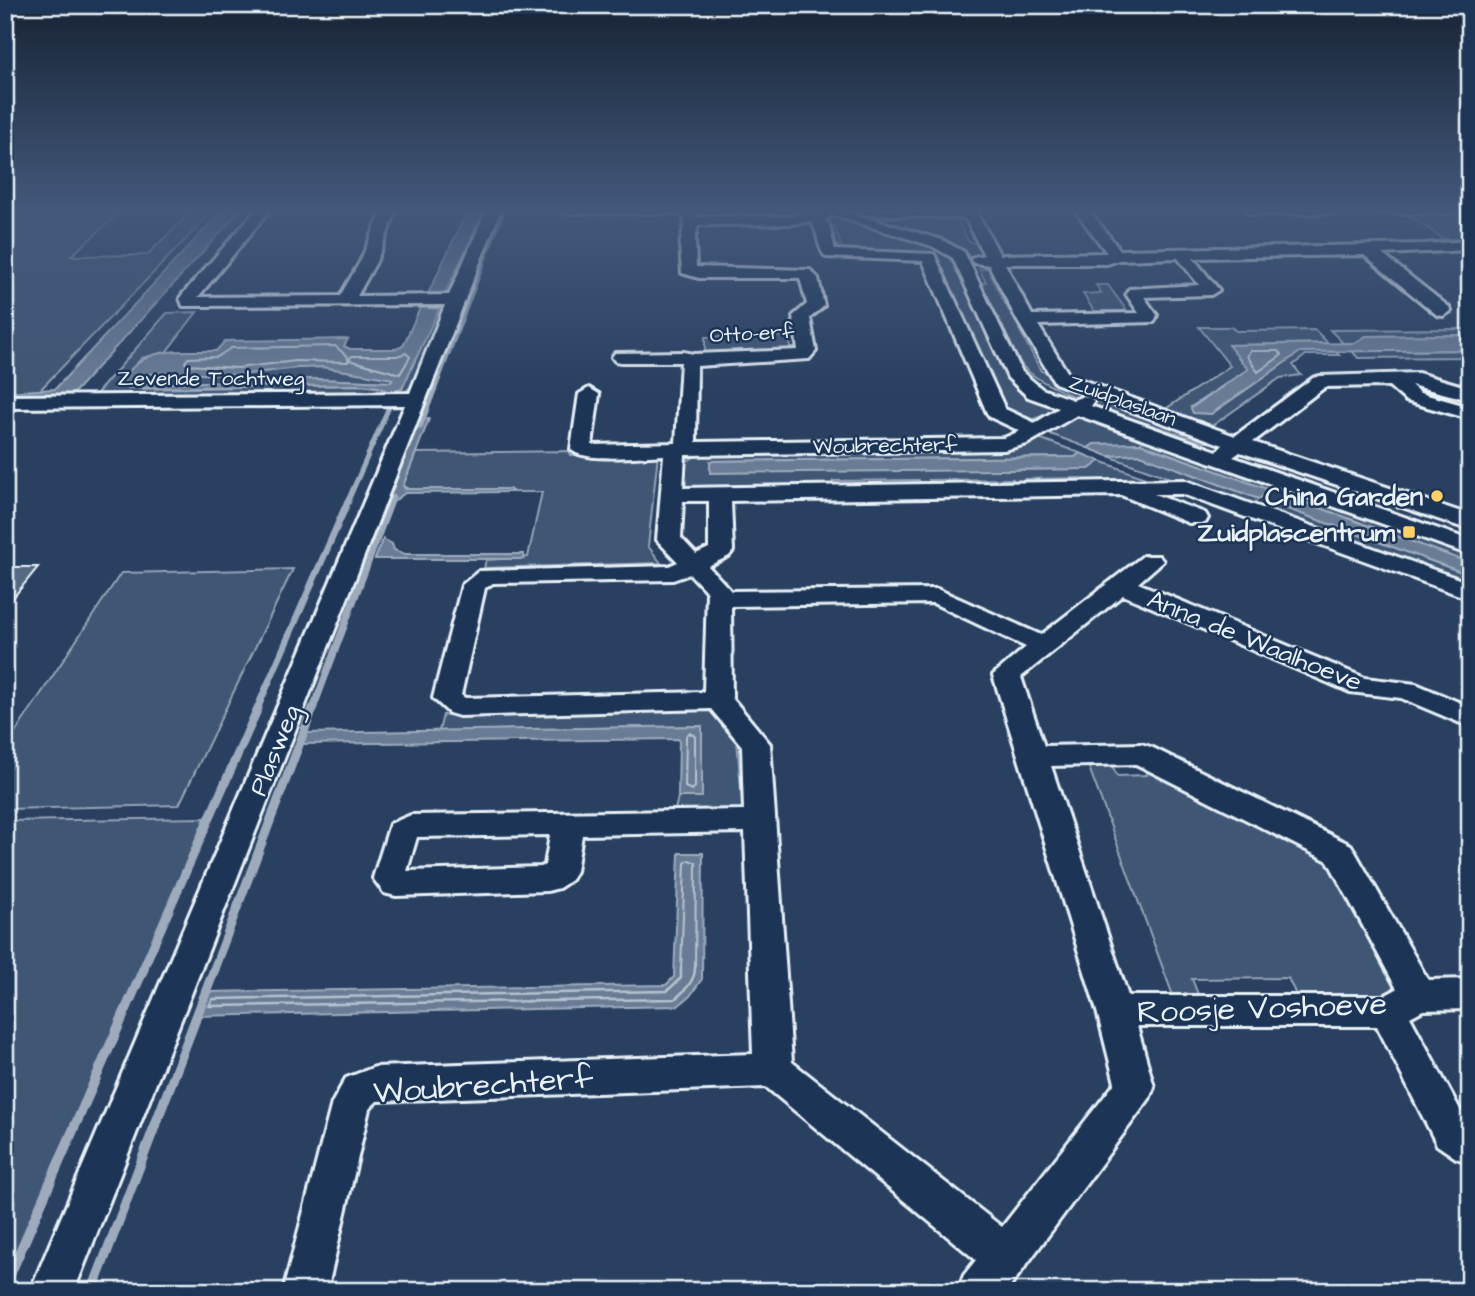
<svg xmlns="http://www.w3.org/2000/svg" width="1475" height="1296" font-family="'Architects Daughter',sans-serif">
  <rect width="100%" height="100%" fill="#294061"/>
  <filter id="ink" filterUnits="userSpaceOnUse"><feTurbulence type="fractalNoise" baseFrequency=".0143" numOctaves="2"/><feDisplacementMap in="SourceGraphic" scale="14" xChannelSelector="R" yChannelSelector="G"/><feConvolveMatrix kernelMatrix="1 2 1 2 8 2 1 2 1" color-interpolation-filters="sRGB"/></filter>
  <g filter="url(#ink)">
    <!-- green -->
    <path fill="#415774" stroke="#94a4b6" stroke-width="2" d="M5,209H124L71,256L147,255L194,209H215L39,391L5,392Z
      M841,209H853L883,216L956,217L968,241L981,245L986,257H969L956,246Z
      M1470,213V239H1443L1407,214Z
      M823,217C845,216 925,240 944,253C949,257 951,261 954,266L1010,380L1053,403L1054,409C1030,424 1026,422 1002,410L934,254L833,252V247L841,245L834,226L825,223Z
      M993,268L989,272L1009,311L1017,314L1023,326L1019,329L1041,371L1049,373L1067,388L1224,443L1204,442C1166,429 1041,393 1022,365C1005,341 994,309 981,283L986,282L979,269Z
      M1096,285H1108L1127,311H1094L1083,294L1101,293Z
      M431,304H439L445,308L412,386L402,394L91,400L167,313L197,312L166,352L142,358L119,383L141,389L361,385L378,387L389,392L434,308H420Z
      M1199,327H1231L1236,331L1315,330L1328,343L1229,345L1248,369L1191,407L1211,414L1300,352H1336L1339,355H1306L1293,365L1301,375L1280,378L1212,426L1164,410L1230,366Z
      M1466,329L1470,330V338L1459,335L1366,336L1355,343H1343L1330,330Z
      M789,336L791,350L785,354L705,356V337Z
      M1470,350V357L1358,358L1352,351Z
      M322,367L394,378L391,382L316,379L135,384L149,374L163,373L238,375L297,368Z
      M1074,415H1079L1277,483L1270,490L1153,448L1094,444L1088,448L1045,432Z
      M1036,437L1080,453L1075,457L710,461V472L1089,469L1100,461L1145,478L1146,485L1085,486L1081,478L1025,479L1028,487H1017L1013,479L929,480L931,488H922L919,480L833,481L834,489L802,486L690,491L685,488V462L696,456L705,454Z
      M570,451V455L658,454L648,546L661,563L484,568L486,560L528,557L542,492H513L509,489L411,490L403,486L416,453Z
      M1138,454L1259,499L1250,506L1108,456Z
      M1290,491L1409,533L1412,531L1470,552V563L1285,495Z
      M1274,504L1470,575V584L1356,542H1347L1288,517L1265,512Z
      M293,569L179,805L5,809V748L121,573Z
      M712,709L737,740L743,813L674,814L678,797H702V726L439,731L443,715Z
      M1110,761L1117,776L1147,775L1141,761L1328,856L1397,981L1387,998L1298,999L1288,978L1192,979L1201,1002L1175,1001L1087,762Z
      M205,818L7,1291H5V821Z"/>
    <!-- water -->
    <path fill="#6b7c95" stroke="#9dabbd" stroke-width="2" fill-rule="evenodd" d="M224,209H242L72,395L5,396V392L55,389Z
      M468,209H485L445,293L427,296Z
      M420,308L439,309L402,389L389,392L378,387L361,385L115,388C145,344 169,352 216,351L225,341L348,339L344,346L350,349H396L403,346ZM322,367L393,379L391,382L316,379L135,384L149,374L163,373L238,375L297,368Z
      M1459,335L1470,338V350L1300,352L1211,414L1193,413L1191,408L1248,369L1228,345L1355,343L1366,336Z
      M420,419H429L403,486L405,489H509L513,492L405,493L393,502L388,501Z
      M1141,443L1152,448L1270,490L1259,499L1138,454L1108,456L1088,448L1094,444Z
      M1080,453L1100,461L1089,469L710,473V461L1075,457Z
      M1285,495L1470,563V575L1274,504Z
      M383,539L392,544L394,550L405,554H524V559H375Z
      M702,726V797H678L679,739L301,744L305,733Z
      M679,853H703L702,979L690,996L678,1006L197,1016L206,992L666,985L674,977Z"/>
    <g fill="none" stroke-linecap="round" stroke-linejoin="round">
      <!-- shore-far1 -->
      <path stroke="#b6c2d0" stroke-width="2" d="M335,346L348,357V362L296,361L237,368L187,365L185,362L188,358L217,357L231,348Z
        M1250,351H1278L1282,355L1258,372L1247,356Z
        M406,353L410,357L400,374L349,360L352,356H397Z
        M689,733L695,736V787L692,790L685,787L686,736Z
        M681,969L685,863L689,860L696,863L695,969"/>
      <!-- shore -->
      <path stroke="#b6c2d0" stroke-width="2.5" d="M681,968V978L667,991L213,999L209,1006L675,999C685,991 695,981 695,968"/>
      <!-- stream-far4 -->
      <path stroke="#9dabbd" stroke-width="4.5" d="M454,339L504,209"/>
      <!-- stream-far3 -->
      <path stroke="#9dabbd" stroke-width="5" d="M420,427L454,338
        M347,503L389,407
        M391,503L393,497"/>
      <!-- stream-far2 -->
      <path stroke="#9dabbd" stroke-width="7" d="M257,709L348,501
        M313,709L391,501"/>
      <!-- stream-far1 -->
      <path stroke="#9dabbd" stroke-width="9" d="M143,969L258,708
        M214,969L313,708"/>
      <!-- stream -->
      <path stroke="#9dabbd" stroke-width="10" d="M5,1286L144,968
        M92,1291L215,968"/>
    </g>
    <!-- building -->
    <path fill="#556a83" stroke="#e8f1f8" stroke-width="2" d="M5,567H38L5,608Z"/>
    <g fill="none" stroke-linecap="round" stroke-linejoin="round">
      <defs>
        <path id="minor" d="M257,209H271L198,297L340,296L360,262L383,209H397L376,262L357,296L449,295L487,209H501L74,1291H30L405,405L5,408V396L410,393L445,305L183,306L180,298L182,295Z
          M558,209H695L696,217L792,216L802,214L798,209H813L816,212L841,209L847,212L942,240L964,252L1022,372L1042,389L1073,400L1084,396L1091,398L1094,402L1091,406L1217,451L1223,445L1055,383L1017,320L989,265L974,263L971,260L974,257L984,255L965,218L859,214L852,210L971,209L978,215L1000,255L1107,253L1074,209H1088L1120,250L1424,244L1470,241V250L1382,254L1449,307L1451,311L1443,316L1437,315L1364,255L1193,258L1219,290L1211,295L1144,297L1157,315L1154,322L1038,325L1069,375L1235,436L1313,378L1320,376L1418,373L1470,388V400L1411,385L1420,393L1470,407V419L1406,401L1389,386L1325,387L1253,442L1470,515V530L1240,452L1233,457L1470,540V555L1077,415L1027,444L1004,450L685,455L683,488L1184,480L1470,583V599L1182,494H1154L1205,513L1208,518L1205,523H1189L1121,495L731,501L733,551L729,556L708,566L731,591L937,589L1041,635L1143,556H1159L1163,561L1138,583L1365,678L1416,684L1470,707V727L1401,698L1350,692L1123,595L1021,677L1044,746L1141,744L1151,747L1351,845L1428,980L1470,979V1009L1423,1010L1410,1017L1465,1119L1470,1122V1163L1456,1158L1437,1145L1377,1026H1137L1154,1087L1149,1099L1007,1291H958L964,1275L976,1260L766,1087L377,1101L369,1109L327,1291H283L332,1103L346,1078L375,1067L753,1054L745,832L582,835L576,871L571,880L559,888L547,891L396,896L384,893L373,878L390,824L411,815L744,810L742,746L711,709L459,716L449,713L433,698L462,585L479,571L669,566L678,562L657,540L664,455C645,456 581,463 571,449L579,394L589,388L599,394L592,445L676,443L681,362H621L615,361L612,357L615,353L683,352L694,354L798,350L793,316L807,304L800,278H699L682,273L680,245L685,222L681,213H565ZM830,214L932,246L953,258L1008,378L1028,397L1059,408L1035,423L1005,409L934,254L835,250L829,225L824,219L829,218ZM810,221C820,231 816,247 826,257L923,261L987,413L990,417L1020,431L1004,438L696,442L697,366L809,359L816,351L810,318L824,306L818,278L810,270L696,267L695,238L698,225L792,224ZM1178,258L1199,285L1129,289L1126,294L1139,313L1032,315L1005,264H1107L1119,260ZM683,501H709V548L696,554L681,538ZM690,574L707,592L704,692L465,698L461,695L485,588L493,583L673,580ZM933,603L1026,647L993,675L1097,1011L1115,1083L1002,1227L792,1062L770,744L732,698L731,606ZM1136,764L1328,861L1397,989L1384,996H1128L1051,766ZM550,835L545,865L541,867L407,871L417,837Z
          M1247,209H1346L1339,213L1253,214L1248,213Z
          M1368,209H1458L1451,213H1375Z"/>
      </defs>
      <!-- minor casing -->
      <use href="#minor" stroke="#e8f1f8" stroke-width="6"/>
      <!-- minor -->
      <use href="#minor" fill="#1d3557" fill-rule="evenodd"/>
    </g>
  </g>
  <!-- sky -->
  <linearGradient id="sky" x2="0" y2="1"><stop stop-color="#172335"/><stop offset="0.54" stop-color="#43597b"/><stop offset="1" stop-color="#43597b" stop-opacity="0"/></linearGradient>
  <rect width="1475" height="390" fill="url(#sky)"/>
  <!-- markers -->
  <g fill="#ffd166" stroke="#1d3557" stroke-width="2.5">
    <circle cx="1437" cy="496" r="7"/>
    <rect x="1402" y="525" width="14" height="14" rx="3.5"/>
  </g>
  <g text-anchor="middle" stroke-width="5" stroke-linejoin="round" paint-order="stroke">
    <!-- far-street labels -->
    <g font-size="21" fill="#e8f1f8" stroke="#1d3557">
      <text transform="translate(752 333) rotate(-3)" y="7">Otto-erf</text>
      <text x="211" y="385">Zevende Tochtweg</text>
      <text transform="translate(1123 400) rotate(20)" y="7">Zuidplaslaan</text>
      <text transform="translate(885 445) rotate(-1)" y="7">Woubrechterf</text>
    </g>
    <!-- poi labels -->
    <g font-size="26" font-weight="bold" fill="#e8f1f8" stroke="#1d3557" text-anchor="end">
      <text x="1423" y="505">China Garden</text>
      <text x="1395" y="541">Zuidplascentrum</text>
    </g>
    <!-- street labels -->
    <g font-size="26" fill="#e8f1f8" stroke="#1d3557">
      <text transform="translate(1255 640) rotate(22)" y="9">Anna de Waalhoeve</text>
      <text transform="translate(274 750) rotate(-68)" y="9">Plasweg</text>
    </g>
    <!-- near-street labels -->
    <g font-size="32" fill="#e8f1f8" stroke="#1d3557">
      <text transform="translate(1262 1007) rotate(-2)" y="11">Roosje Voshoeve</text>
      <text transform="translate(483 1084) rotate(-4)" y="11">Woubrechterf</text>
    </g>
  </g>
  <!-- margin -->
  <rect width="1475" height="1296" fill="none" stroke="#1d3557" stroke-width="28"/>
  <rect x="14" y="14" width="1447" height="1268" fill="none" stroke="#e8f1f8" stroke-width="2.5" filter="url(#ink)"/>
</svg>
